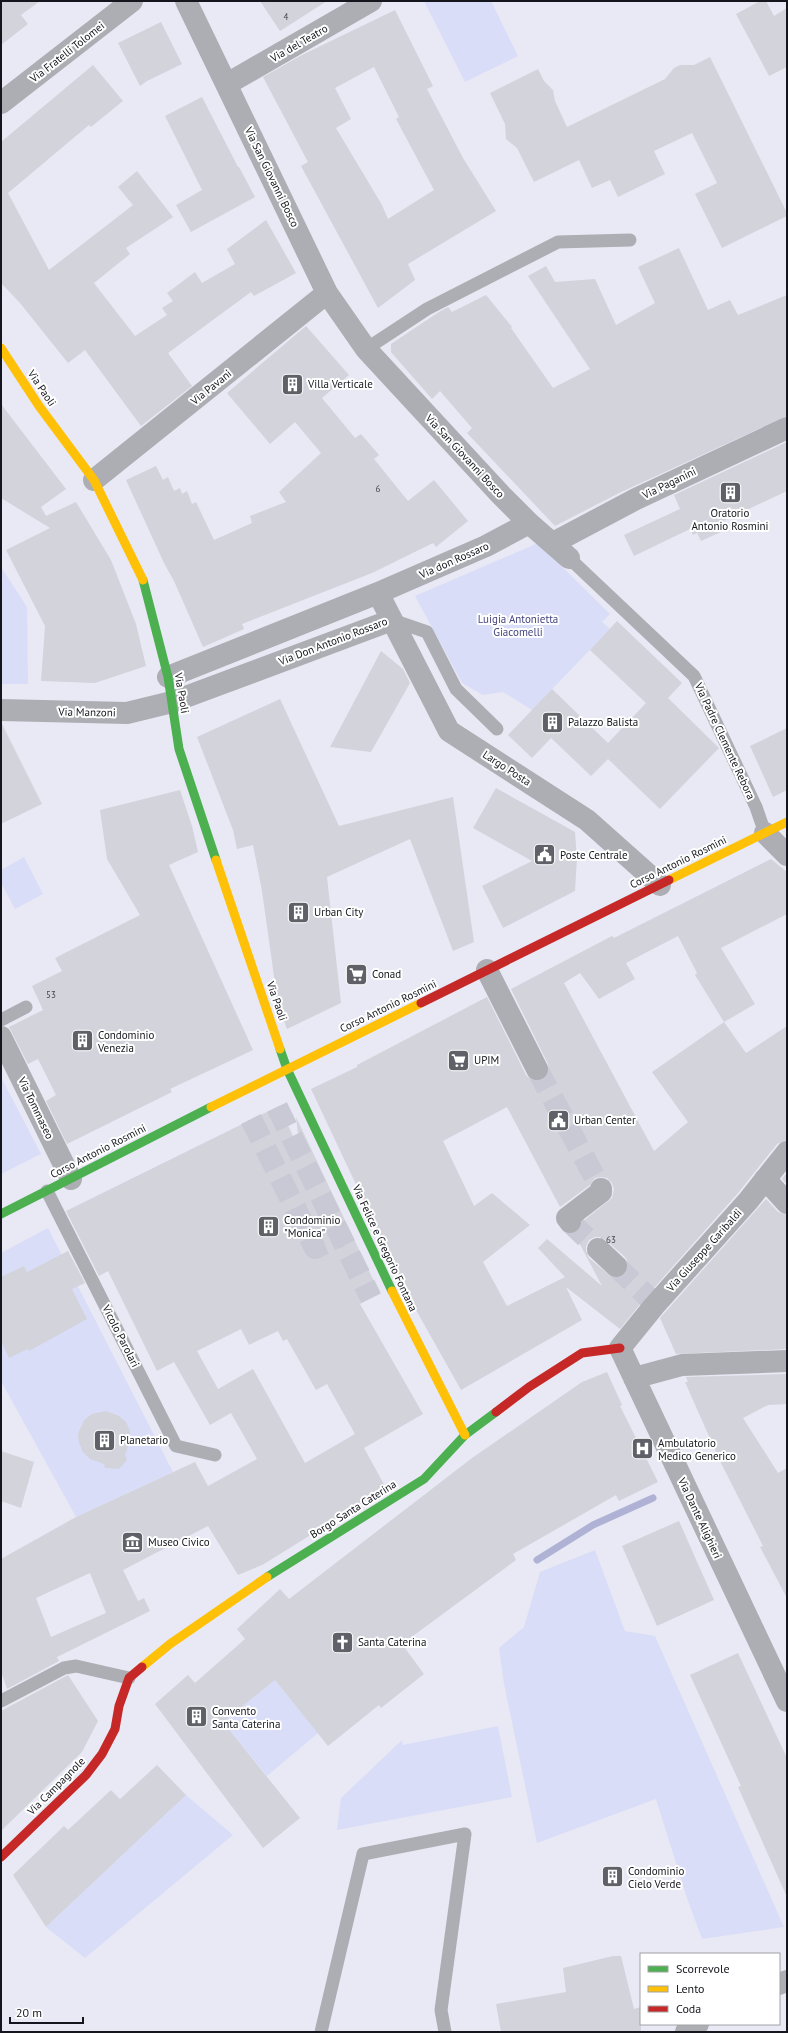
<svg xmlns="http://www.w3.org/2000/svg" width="788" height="2033" font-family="'PT Sans',sans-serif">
  <rect width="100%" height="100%" fill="#e8e9f4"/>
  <!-- green -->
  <path fill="#daddf8" d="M424,1H491L518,56L465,82Z
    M538,543L610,614L602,622L610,629L532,710L503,692L483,695L462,683L415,596Z
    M1,567L27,607L28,684H1Z
    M24,857L43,894L15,909L1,883V870Z
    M1,1077L41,1154L1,1174Z
    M48,1228L173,1472L76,1517L1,1381V1253Z
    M595,1550L625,1631L655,1636L784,1927L702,1939L687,1898L656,1799L537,1843L504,1684L499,1648L524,1627L540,1572Z
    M275,1680L318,1733L267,1776L223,1722Z
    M498,1726L512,1797L337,1830L341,1798L402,1740L403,1745Z
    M186,1795L233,1835L85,1958L46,1927Z"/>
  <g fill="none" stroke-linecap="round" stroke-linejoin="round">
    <!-- stream -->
    <path stroke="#afb2d4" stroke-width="7" d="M537,1560L593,1525L653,1498"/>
  </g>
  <!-- building -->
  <path fill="#d2d3db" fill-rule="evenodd" d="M1,1H40L21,15L28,24L1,45Z
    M260,1H327L280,31Z
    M760,1H766L774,16L787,8V67L769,76L736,14Z
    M395,10L433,86L427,89L463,158L496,211L408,264L415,280L378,308L301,166L308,162L263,77L302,55ZM374,67L399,117L396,119L434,190L388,219L382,205L336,128L351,119L335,88Z
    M161,22L182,64L147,81L140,86L118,43Z
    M710,57L787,213V216L722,248L695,194L717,183L692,133L654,151L665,174L618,197L610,180L592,188L579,160L534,182L517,148L506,139L505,124L490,93L538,69L544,81L553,90L555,101L567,127L665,79L674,68L680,65H694Z
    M93,65L123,101L91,127L89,125L8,193L49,270L133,205L118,187L137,171L173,217L126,248L130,254L94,283L135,336L167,315L162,308L173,301L167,293L195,272L202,283L235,264L227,249L266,220L296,273L254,296L251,292L168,353L192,386L141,426L85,350L68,363L20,303L1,283V142Z
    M202,97L238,167H239L255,197L191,232L176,205L202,190L165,116Z
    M679,248L708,310L730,300L738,315L787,295V416L619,493L555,526L467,433L472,428L440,391L432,399L391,352V344L439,312L448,307L452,312L486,295L512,327L511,328L553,388L590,369L528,276L546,266L555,282L595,279L616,325L655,303L638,267Z
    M306,326L349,375L322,398L355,438L361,434L379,455L374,459L408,501L434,480L468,521L436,547L433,543L372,573L242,624L244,629L203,647L174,581L164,563L126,480L156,466L163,480L168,477L174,491L180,488L182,494L187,491L192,504L196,502L214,540L252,523L250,516L286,502L279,492L321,453L295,422L270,444L227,393Z
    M1,404L66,489L41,507L46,516L76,502L111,560L136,624L146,666L95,683L41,681L45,626L6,550L50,528L1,498Z
    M787,442V491L719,523L723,531L701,541L697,533L693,535L690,529L634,556L624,535L680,509L674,495Z
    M617,621L682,683L668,698L719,748L660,809L608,759L591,776L551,738L532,758L508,735L552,689L608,743L646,703L590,650Z
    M381,651L403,669L410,683L371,752L330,747Z
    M280,699L339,826L453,797L474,942L453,951L410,839L327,877L341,1003L287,1029L278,1005L262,891L253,845L237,849L233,830L197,737Z
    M1,722L42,804L1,824Z
    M787,728V790L773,797L750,746Z
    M496,788L575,832L577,858L575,891L503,928L482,886L532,861L473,828Z
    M180,790L192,826L198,852L169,865L253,1050L170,1089L172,1092L67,1144L46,1101L56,1095L38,1059L28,1064L9,1027L43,1010L32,986L62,971L55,958L140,915L107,859L100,810Z
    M771,859L787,872V914L721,948L755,1004L724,1022L746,1053L787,1026V1140L777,1144L738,1193L645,1298L620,1329L566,1287L582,1320L461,1390L411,1301L404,1282H402L311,1089L357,1067V1065L487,997L526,1075L531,1080L536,1081L542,1080L548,1075L549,1070L548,1064L511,989L612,936L614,938ZM678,936L697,973L695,975L724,1022L652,1072L688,1122L654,1151L564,983L580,973L599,999L635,979L626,963ZM507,1107L560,1207L590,1185L595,1178L601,1177L607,1178L612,1183L614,1189L612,1198L582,1222L581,1227L574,1233L602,1286L547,1239L538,1248L565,1277L507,1306L483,1262L530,1225L492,1193L474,1206L443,1141ZM595,1237H600L606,1240L625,1257L628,1262V1268L625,1275L619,1278H613L589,1258L586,1252V1246L589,1240Z
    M279,1106L300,1151L296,1117L380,1294L360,1304L423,1414L364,1448L386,1488L264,1564L238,1575L208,1526L123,1570L138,1601L144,1598L150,1611L57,1657L59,1661L7,1689L1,1671V1559L76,1517L195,1462L208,1486L257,1459L231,1413L210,1425L174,1362L157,1371L108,1271L99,1276L66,1211ZM241,1329L249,1345L278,1331L283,1341L287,1339L316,1390L327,1384L355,1434L305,1463L253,1369L218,1389L197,1351ZM90,1573L106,1613L51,1637L36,1598Z
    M787,1172V1184L782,1179Z
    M766,1199L778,1212L787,1215V1349L676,1354L660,1318Z
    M68,1251L85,1283L72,1289L87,1319L29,1351L28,1349L9,1358L1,1341V1277L24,1266L27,1272Z
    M607,1372L622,1405L620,1406L658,1482L619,1501L616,1495L513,1554L516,1560L402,1644L424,1674L381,1708L379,1705L328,1746L275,1680L223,1722L300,1818L263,1848L155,1704L188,1675L195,1683L245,1639L237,1629L280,1589L289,1599L472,1458L582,1382Z
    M787,1374V1404L768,1405L743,1418L778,1473L787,1468V1598L760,1547L763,1546L720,1461L685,1382H688L686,1377Z
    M106,1411L119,1416L126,1422L130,1431V1441L125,1455L127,1460L119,1469L105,1468L104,1464L90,1459L83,1452L79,1443L78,1434L84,1420L92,1414Z
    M1,1451L34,1462L21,1508L1,1501Z
    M679,1521L714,1600L657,1626L622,1546Z
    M738,1653L787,1758V1897L738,1787L741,1786L690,1675Z
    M68,1675L98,1721L82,1752L1,1831V1711Z
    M157,1765L186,1795L46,1927L13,1875L64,1826L68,1830L111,1790L120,1799Z
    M613,1956H621L634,2009L641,2007V2032H501L496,2004L566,1992L563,1968Z"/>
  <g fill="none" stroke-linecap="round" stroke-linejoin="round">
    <!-- street-tunnel -->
    <path stroke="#c8c9d4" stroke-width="22" stroke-dasharray="22 11" stroke-linecap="butt" d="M537,1069L601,1189
      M277,1107L371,1298
      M251,1119L315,1248L340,1236
      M570,1222L598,1249
      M616,1266L651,1300"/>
    <!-- lane -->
    <path stroke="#adaeb3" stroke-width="13" d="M366,349L427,309L558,242L630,240
      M569,558L694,676L756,807L765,833
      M392,620L427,632L456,689L497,729
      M1,1020L26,1007
      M47,1191L176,1446L215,1455
      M1,1701L64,1668L76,1666L129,1678
      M321,2032L363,1854L465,1834L441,2010L445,2032"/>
    <!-- street -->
    <path stroke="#adaeb3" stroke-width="22" d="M186,1L327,293L366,349L501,495L529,523L569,558
      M227,84L371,1
      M1,103L132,1
      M94,480L327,293
      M553,543L636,499L787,428
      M378,593L486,546L529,523
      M392,620L449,731L587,820L660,885
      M1,710L127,713L172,702L392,620L378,593L168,677
      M765,833L787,855
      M487,970L537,1069
      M1,1037L71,1179
      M787,1152L748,1201L654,1306L620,1348L787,1701
      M765,1179L787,1203
      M570,1222L567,1218L601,1192V1189
      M598,1249L616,1266
      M634,1378L682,1365L787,1361
      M779,1984L787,1981
      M686,2032L698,2024"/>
    <!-- fast -->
    <path stroke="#4caf50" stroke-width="9" d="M143,580L168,677L179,749L216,860
      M280,1049L287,1069L392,1291
      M1,1214L211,1107
      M267,1577L424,1479L465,1435L496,1412"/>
    <!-- slow -->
    <path stroke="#ffc107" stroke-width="9" d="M1,348L39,406L94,480L143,580
      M216,860L280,1049
      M669,880L787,822
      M211,1107L421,1003
      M392,1291L465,1435
      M142,1667L170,1644L267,1577"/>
    <!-- jam -->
    <path stroke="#c62828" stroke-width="9" d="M421,1003L669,880
      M496,1412L529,1387L582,1353L620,1348
      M1,1857L86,1775L102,1754L115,1729L119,1706L129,1678L142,1667"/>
  </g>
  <!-- icons -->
  <defs>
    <symbol id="building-square" viewBox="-11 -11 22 22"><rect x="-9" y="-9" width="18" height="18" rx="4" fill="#5f6068" stroke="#fff"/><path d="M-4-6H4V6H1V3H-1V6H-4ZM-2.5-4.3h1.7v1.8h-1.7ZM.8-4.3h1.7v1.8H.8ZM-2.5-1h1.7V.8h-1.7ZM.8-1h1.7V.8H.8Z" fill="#fff"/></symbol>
    <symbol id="civic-square" viewBox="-11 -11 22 22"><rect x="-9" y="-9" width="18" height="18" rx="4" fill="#5f6068" stroke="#fff"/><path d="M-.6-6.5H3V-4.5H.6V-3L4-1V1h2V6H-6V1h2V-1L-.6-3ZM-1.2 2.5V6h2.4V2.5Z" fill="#fff"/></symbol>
    <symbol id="supermarket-square" viewBox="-11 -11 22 22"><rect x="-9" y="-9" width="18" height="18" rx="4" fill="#5f6068" stroke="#fff"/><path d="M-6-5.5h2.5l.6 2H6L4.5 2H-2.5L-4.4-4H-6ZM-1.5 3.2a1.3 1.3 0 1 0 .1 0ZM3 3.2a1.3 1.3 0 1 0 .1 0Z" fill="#fff"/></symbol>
    <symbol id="hospital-square" viewBox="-11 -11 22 22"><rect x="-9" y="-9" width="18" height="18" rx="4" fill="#5f6068" stroke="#fff"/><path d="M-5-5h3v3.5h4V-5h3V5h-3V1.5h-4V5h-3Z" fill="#fff"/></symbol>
    <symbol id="museum-square" viewBox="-11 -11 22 22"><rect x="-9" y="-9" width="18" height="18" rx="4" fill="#5f6068" stroke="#fff"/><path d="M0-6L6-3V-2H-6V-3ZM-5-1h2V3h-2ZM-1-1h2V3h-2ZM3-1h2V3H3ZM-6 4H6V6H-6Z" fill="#fff"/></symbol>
    <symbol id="church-square" viewBox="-11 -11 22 22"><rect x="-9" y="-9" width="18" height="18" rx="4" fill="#5f6068" stroke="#fff"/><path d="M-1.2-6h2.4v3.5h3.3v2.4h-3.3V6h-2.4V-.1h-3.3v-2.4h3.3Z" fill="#fff"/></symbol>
  </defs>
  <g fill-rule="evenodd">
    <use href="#building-square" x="280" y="372" width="25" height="25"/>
    <use href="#building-square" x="718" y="480" width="25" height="25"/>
    <use href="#building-square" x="540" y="710" width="25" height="25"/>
    <use href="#civic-square" x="532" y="842" width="25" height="25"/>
    <use href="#building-square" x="286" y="900" width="25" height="25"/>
    <use href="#supermarket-square" x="344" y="962" width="25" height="25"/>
    <use href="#building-square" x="70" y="1028" width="25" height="25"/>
    <use href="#supermarket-square" x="446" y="1048" width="25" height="25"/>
    <use href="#civic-square" x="546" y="1108" width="25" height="25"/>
    <use href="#building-square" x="256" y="1214" width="25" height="25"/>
    <use href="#building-square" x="92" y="1428" width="25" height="25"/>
    <use href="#hospital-square" x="630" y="1436" width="25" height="25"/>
    <use href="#museum-square" x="120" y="1530" width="25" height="25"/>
    <use href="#church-square" x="330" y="1630" width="25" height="25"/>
    <use href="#building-square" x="184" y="1704" width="25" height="25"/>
    <use href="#building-square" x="600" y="1864" width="25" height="25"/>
  </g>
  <g text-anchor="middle" stroke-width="4" stroke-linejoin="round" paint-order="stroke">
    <!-- number labels -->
    <g font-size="9" fill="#44454c">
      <text x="286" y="20">4</text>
      <text x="378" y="492">6</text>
      <text x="51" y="998">53</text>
      <text x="611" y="1243">63</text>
    </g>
    <!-- street labels -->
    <g font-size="11" fill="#15161d" stroke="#fff">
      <text transform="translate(299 43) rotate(-30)" y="4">Via del Teatro</text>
      <text transform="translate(67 52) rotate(-38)" y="4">Via Fratelli Tolomei</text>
      <text transform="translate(272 177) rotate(64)" y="4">Via San Giovanni Bosco</text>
      <text transform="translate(211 387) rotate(-39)" y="4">Via Pavani</text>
      <text transform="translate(42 388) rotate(56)" y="4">Via Paoli</text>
      <text transform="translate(465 456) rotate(47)" y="4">Via San Giovanni Bosco</text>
      <text transform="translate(669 483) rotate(-26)" y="4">Via Paganini</text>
      <text transform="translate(454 560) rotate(-24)" y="4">Via don Rossaro</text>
      <text transform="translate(333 641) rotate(-21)" y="4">Via Don Antonio Rossaro</text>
      <text transform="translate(182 693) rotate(80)" y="4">Via Paoli</text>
      <text transform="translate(87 712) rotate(1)" y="4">Via Manzoni</text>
      <text transform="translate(725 741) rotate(65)" y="4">Via Padre Clemente Rebora</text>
      <text transform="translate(507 768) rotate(33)" y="4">Largo Posta</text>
      <text transform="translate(678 862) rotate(-26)" y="4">Corso Antonio Rosmini</text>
      <text transform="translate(277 1001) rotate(71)" y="4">Via Paoli</text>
      <text transform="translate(388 1006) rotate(-26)" y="4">Corso Antonio Rosmini</text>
      <text transform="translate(36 1108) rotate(64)" y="4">Via Tommaseo</text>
      <text transform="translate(98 1151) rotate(-27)" y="4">Corso Antonio Rosmini</text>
      <text transform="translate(385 1248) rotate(65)" y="4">Via Felice e Gregorio Fontana</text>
      <text transform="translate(704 1250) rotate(-48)" y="4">Via Giuseppe Garibaldi</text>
      <text transform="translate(121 1336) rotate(63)" y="4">Vicolo Parolari</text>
      <text transform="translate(353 1509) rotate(-32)" y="4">Borgo Santa Caterina</text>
      <text transform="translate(700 1518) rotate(65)" y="4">Via Dante Alighieri</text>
      <text transform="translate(56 1786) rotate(-45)" y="4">Via Campagnole</text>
    </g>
    <!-- poi labels -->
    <g font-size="11" fill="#15161d" stroke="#fff" text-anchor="start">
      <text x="308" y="388">Villa Verticale</text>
      <text x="730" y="517" text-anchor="middle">Oratorio<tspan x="730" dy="13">Antonio Rosmini</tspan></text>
      <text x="568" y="726">Palazzo Balista</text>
      <text x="560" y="859">Poste Centrale</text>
      <text x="314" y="916">Urban City</text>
      <text x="372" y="978">Conad</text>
      <text x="98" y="1039">Condominio<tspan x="98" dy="13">Venezia</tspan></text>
      <text x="474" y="1064">UPIM</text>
      <text x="574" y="1124">Urban Center</text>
      <text x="284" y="1224">Condominio<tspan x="284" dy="13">"Monica"</tspan></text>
      <text x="120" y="1444">Planetario</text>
      <text x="658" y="1447">Ambulatorio<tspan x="658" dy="13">Medico Generico</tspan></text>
      <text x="148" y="1546">Museo Civico</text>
      <text x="358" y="1646">Santa Caterina</text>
      <text x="212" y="1715">Convento<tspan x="212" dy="13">Santa Caterina</tspan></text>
      <text x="628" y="1875">Condominio<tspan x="628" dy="13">Cielo Verde</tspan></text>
    </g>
    <!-- park labels -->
    <g font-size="11" fill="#43447e" stroke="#fff">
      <text x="518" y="623">Luigia Antonietta<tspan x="518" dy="13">Giacomelli</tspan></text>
    </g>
  </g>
  <!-- border -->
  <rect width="788" height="2033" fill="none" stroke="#15161d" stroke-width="4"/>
  <!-- legend -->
  <rect x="640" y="1953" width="140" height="72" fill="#ffffff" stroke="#a1a2a5"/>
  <rect x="648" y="1966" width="20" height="6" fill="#4caf50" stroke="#a1a2a5"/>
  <text x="676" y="1973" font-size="12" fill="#15161d">Scorrevole</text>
  <rect x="648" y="1986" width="20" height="6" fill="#ffc107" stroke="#a1a2a5"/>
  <text x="676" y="1993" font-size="12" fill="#15161d">Lento</text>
  <rect x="648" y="2006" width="20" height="6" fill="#c62828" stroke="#a1a2a5"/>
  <text x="676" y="2013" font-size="12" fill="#15161d">Coda</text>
  <!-- scale -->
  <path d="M10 2017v6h73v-6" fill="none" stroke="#15161d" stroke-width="2"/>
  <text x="16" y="2017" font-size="12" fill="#15161d" stroke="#ffffff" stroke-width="3" paint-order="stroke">20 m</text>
</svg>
